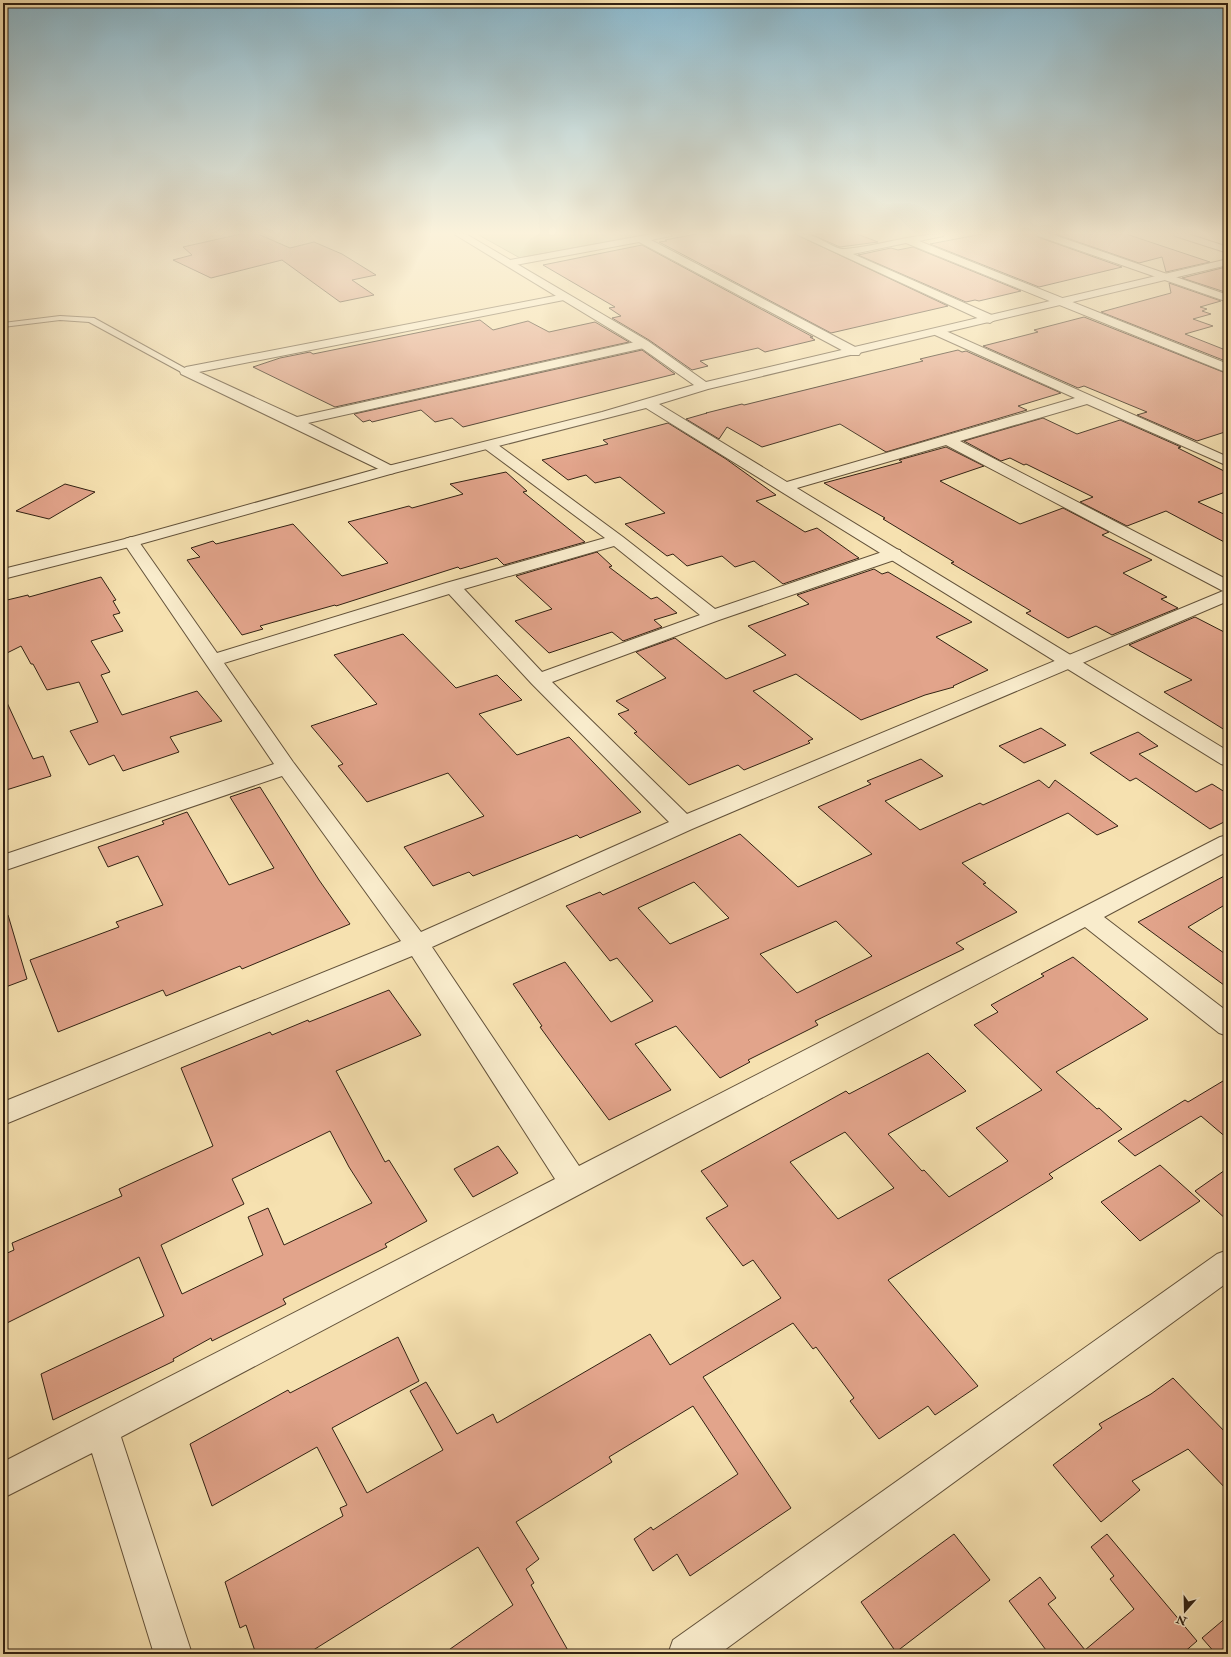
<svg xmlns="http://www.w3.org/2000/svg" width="1231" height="1657" font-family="'IM FELL Double Pica',serif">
  <rect width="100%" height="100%" fill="#f6e1b0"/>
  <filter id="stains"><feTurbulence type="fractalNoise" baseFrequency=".005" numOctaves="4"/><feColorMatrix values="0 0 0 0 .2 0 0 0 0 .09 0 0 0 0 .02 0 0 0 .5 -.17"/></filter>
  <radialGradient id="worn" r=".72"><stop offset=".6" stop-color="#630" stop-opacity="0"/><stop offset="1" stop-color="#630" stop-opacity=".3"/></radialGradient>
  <!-- green -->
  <path fill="#bec28a" stroke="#78724e" d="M477,234H648L520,258Z"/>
  <!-- building -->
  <path fill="#e2a48b" stroke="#322213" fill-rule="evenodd" d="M241,234H258L290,248L314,242L342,254L376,275L352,280L374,295L340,302L282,260L211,278L173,260L192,255L183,247Z
    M696,234H795L948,306L831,333L659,242L667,241L665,240Z
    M810,234H857L878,242L840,247Z
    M982,234H1036L1038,237L1122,267L1039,287L930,244Z
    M1055,234H1126L1210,262L1166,272L1162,257L1139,263Z
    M642,245L813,337H810L815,340L765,352L758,348L700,361L708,366L692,370L649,340L612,318L621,316L609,308L615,307L543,265Z
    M913,247L1021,291L979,301L975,300L966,302L858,255L891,248L898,250Z
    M1226,267L1228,268V293L1182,278Z
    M1169,283L1221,301L1200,307L1207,309L1202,311L1211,314L1193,319L1213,326L1185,334L1228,351V362L1101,312L1171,293Z
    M1084,317L1228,374V431L1197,441L1137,415L1147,412L1084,386L1078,388L983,346L1038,332L1034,330Z
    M480,320L493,330L528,321L549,332L595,322L629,342L335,407L253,367L280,358L310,352L313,354Z
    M642,350L675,374L463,427L452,418L435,422L421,410L372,422L370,420L363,422L354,414Z
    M958,350L962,352L966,351L1061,393L1018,406L1027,410L886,452L840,424L762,447L727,427L719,439L686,419L707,413H706L742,404L744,405L923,361L920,359Z
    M1043,418L1077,434L1120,420L1181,447L1178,448L1228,473V491L1198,502L1228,516V544L1166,511L1127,526L1080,502L1093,497L1026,464L1024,465L1010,458L1001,461L964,441Z
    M668,423L726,459L776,495L756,501L805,532L817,528L859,558L783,584L754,561L735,567L722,556L687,566L673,554L667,556L625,524L665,513L620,477L595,483L586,475L568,480L542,460L608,444L603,440Z
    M946,447L984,466L940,481L1020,524L1063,508L1109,532L1102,535L1152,560L1123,573L1167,597L1161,599L1178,608L1112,635L1096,626L1068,638L1026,613L1031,611L951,563L954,562L883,519L885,518L824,483L902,462L899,460Z
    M506,472L527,491L523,492L585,542L504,565L497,558L460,569L458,567L336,606L335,605L260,626L263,629L242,635L187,560L200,557L191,548L213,541L216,544L293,524L342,576L388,563L348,522L409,506L412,508L463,494L450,484Z
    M65,484L95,492L49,519L16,511Z
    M597,552L612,566L609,567L651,599L657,597L677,613L654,620L662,627L623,641L612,632L549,653L515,621L552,609L516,576Z
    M874,569L882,574L888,572L972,622L936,637L988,670L953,686L954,687L925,695L861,720L796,674L753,691L813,739L808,741L810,743L744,770L738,765L689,785L634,733L637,732L618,714L629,710L616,701L666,678L636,652L675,638L726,679L786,655L748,626L809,604L797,595Z
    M101,577L116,600L113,601L120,613L113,615L123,631L91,641L110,672L101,675L122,715L197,691L222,721L170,737L179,752L123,771L114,755L89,765L70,731L98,722L79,682L47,690L33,664H31L21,646L3,655V601L28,595L29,597Z
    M1195,617L1228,634V732L1164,692L1192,680L1129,645Z
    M403,634L456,688L497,675L522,700L479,714L517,755L569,737L641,812L580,838L577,835L473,876L469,872L433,886L404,847L484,816L448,773L367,802L338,766L343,764L311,726L377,704L334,655Z
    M3,694L33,759L43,756L51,776L3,791Z
    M1041,728L1066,745L1024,763L999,746Z
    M1138,732L1158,746L1139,754L1196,792L1212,784L1228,794V820L1210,829L1136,778L1130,781L1090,753Z
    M921,759L943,776L885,801L920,830L980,803L983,805L1039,780L1049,788L1055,780L1118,826L1097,835L1068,813L962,863L986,883L983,884L1017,912L956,943L964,949L815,1021L818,1025L748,1060L750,1062L720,1078L676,1026L635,1044L671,1090L609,1120L556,1049L540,1027L542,1026L513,984L565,962L611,1022L653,1001L617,958L610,961L566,906L600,892L603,895L740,834L798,887L872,854L818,807L871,784L867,781ZM694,882L729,918L670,944L638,908ZM836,921L872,956L797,993L760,954Z
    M260,787L319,880L350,924L242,969L240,966L166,996L163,990L58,1032L30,960L119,927L116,922L163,905L138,856L108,867L98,847L164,824L162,821L187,812L229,885L274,868L230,797Z
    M1228,874V903L1188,927L1228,956V988L1138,922Z
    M8,915L27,979L3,988V916Z
    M1073,957L1148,1019L1056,1072L1097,1109L1099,1108L1122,1129L1049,1174L1053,1178L888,1280L978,1386L935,1415L928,1406L879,1439L850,1401L854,1398L816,1347L813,1349L793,1323L703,1377L791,1508L690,1576L677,1554L653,1571L634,1539L651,1527L653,1530L738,1474L693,1406L609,1457L612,1462L516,1522L539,1559L526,1569L534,1583L531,1585L570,1654H443L513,1605L478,1547L307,1654H256L246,1625L240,1628L225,1582L343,1516L340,1508L347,1505L317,1447L212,1506L190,1444L288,1390L290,1393L398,1337L419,1381L332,1428L367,1493L443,1450L410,1391L426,1382L457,1434L493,1414L497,1423L650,1334L670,1365L781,1298L753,1260L743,1266L706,1218L728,1206L701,1171L846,1091L849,1094L928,1053L966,1091L888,1134L922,1171L924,1170L949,1197L1008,1161L976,1128L1042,1090L974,1025L998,1012L991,1005L1044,976L1041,974ZM845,1132L894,1188L838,1219L790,1162Z
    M389,990L421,1035L336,1071L385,1162L389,1160L427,1221L385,1244L387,1247L283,1299L286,1304L212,1341L211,1338L173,1359L174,1361L53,1420L41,1374L164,1316L139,1257L3,1325V1255L14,1250L12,1243L122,1196L119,1189L213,1146L181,1068L270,1032L272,1035L308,1020L309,1022ZM330,1131L349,1167L372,1203L284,1245L268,1208L248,1217L263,1255L182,1294L161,1245L244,1204L232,1179Z
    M1228,1078V1139L1201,1116L1135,1156L1118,1141L1185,1100L1188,1102Z
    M498,1146L518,1173L473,1197L454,1169Z
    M1160,1165L1200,1201L1140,1241L1101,1202Z
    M1228,1168V1221L1195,1191Z
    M1173,1378L1228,1435V1491L1188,1449L1132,1481L1140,1490L1101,1522L1053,1465L1102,1428L1099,1424L1151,1394Z
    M954,1534L990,1580L896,1652L861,1602Z
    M1107,1534L1197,1641L1182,1654H1049L1009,1601L1040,1577L1056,1598L1048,1604L1085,1650L1134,1609L1110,1579L1114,1576L1091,1547Z
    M1228,1616V1654H1216L1202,1638Z"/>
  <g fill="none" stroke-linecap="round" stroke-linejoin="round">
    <defs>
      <path id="service" d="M60,316L94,318L190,371L189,373H183L89,322L60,320L3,327V323Z"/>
      <path id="minor" d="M652,234H672L671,236L651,240L859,349L861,352L859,355H851L639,242L510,266L505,263L510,260Z
        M796,234C816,231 832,250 845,249C879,246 910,234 944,234L943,236L919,241L1228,364V373L906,243L853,254L994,316L996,319L990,323L986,322Z
        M1037,234H1051L1228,295V302L1038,236Z
        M565,294L571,297L569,299L199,372L297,417L644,340L650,344L644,348L308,423L394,467L396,470L394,473L389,474L181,374L180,371L186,367Z
        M939,328L1228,457V466L1087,404L960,441L1228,580V601L692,829L432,947L579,1166L1220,837L1228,835V851L1104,917L1228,1012V1036L1219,1033L1085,927L121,1437L192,1654H154L92,1453L3,1498V1462L555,1179L412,956L3,1125V1102L401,941L282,776L3,871V855L274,764L123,542L125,539L131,537L137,539L217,653L446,583L605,538L484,448L482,445L484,442H494L623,537L715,609L888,550L894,549L900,550L902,554L900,558L719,620L552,682L687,814L1223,591L946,445L790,490H780L777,487L780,484L1075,398L935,335L933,332L935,329ZM614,546L700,615L542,672L464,589ZM449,594L532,684L669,822L421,932L293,762L224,663Z
        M1228,1250V1282L719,1654H668L673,1640L1217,1254Z"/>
      <path id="tertiary" d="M454,234H466L648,341L706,382L1228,259V265L708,389L659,404L1228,751V766L1221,764L646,408L394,473L137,545L3,579V569L125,539L384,467L602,412L694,385L640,347Z
        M1174,234H1188L1228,247V253L1175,236Z"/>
    </defs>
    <!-- service casing -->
    <use href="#service" stroke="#63523a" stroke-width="2"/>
    <!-- minor casing -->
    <use href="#minor" stroke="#63523a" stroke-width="2"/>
    <!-- tertiary casing -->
    <use href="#tertiary" stroke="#63523a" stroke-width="2"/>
    <!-- service -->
    <use href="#service" fill="#f9eccc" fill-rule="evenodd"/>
    <!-- minor -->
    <use href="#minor" fill="#f9eccc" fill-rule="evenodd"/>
    <!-- tertiary -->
    <use href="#tertiary" fill="#f9eccc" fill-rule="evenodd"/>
  </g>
  <!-- sky -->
  <linearGradient id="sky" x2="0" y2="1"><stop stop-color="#8ab8cd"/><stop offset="0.5" stop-color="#fbf2db"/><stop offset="1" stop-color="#fbf2db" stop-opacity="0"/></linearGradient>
  <rect width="1231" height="466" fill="url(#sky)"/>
  <!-- margin -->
  <rect width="1231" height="1657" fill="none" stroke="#f6e1b0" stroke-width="16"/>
  <rect x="4" y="4" width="1223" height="1649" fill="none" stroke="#322213" stroke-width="2"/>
  <rect x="8" y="8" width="1215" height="1641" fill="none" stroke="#322213"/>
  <!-- north arrow -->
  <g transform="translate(1185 1611) rotate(200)" stroke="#f9eccc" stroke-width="3" paint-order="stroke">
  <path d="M0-3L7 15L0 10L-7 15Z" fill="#322213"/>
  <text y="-6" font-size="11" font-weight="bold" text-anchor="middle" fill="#322213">N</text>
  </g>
  <rect width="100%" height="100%" filter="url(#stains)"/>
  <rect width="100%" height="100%" fill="url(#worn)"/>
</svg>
